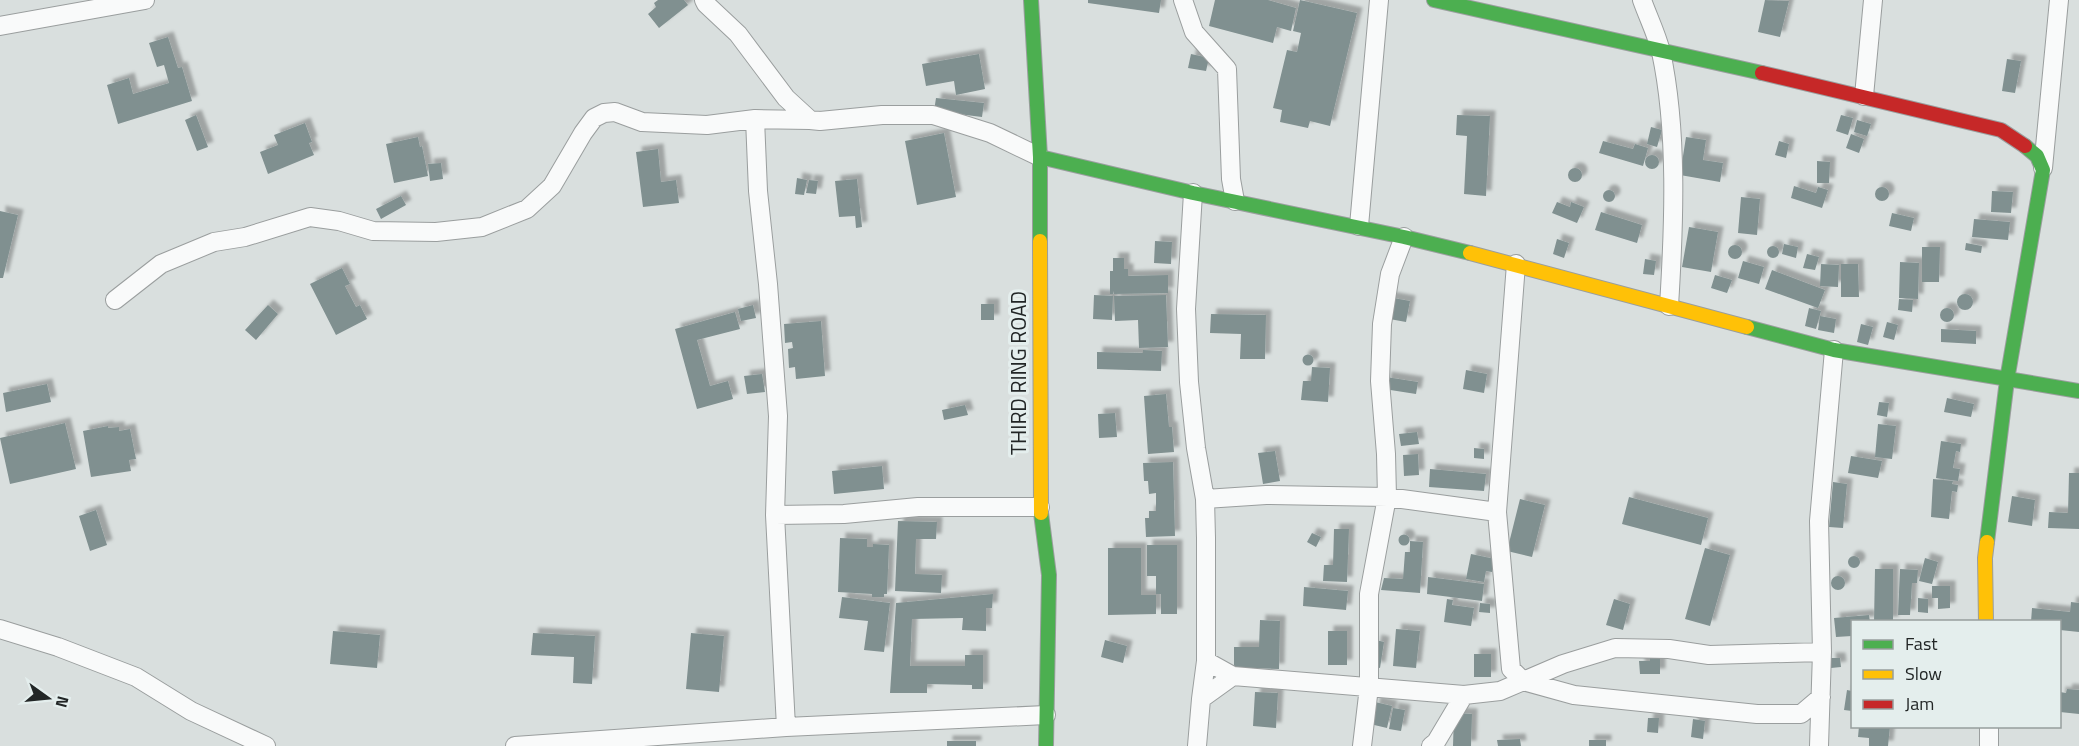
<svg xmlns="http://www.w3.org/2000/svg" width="2079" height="746" font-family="'Titillium Web',sans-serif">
  <defs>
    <filter id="shadow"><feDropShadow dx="5.5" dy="-5.5" stdDeviation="1.5" flood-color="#0004"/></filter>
  </defs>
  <rect width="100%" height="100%" fill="#d9dfde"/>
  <!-- building -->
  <path fill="#809090" filter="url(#shadow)" d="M658,0H684L688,5L659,28L648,14L656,7L654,3Z
    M1088,0H1161L1159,13L1088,3Z
    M1215,0H1268L1296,8L1291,31L1277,27L1273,43L1209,26Z
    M1300,0L1357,13L1330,126L1310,121L1308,128L1280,122L1282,110L1273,108L1287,50L1297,52L1301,33L1293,31Z
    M1765,0L1789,1L1780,37L1758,32Z
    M168,37L178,68L182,67L192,101L118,124L107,85L129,78L133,94L169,83L164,65L157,67L149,43Z
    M979,54L985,89L956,95L954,81L926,86L922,64Z
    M1191,54L1209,58L1206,71L1188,68Z
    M2007,59L2021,61L2015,93L2002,91Z
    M936,98L984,103L982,117L934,111Z
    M196,115L208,147L197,151L185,120Z
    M1457,115L1490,116L1486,196L1464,194L1467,136L1456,135Z
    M1841,115L1853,118L1848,135L1836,131Z
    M1857,120L1871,124L1867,136L1854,132Z
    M305,123L312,142L309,143L314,155L268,174L260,152L278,145L274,135Z
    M1651,127L1662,130L1657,147L1647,144Z
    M944,133L956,197L917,205L905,141Z
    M1851,134L1864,139L1859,153L1846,148Z
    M418,137L420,147L422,146L428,176L394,183L386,144Z
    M1686,137L1706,140L1703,160L1723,163L1720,182L1680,175Z
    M1603,141L1633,149L1635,144L1648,148L1643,166L1599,153Z
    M1779,141L1789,144L1786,158L1775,155Z
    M658,149L661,182L676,180L679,203L643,207L636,152Z
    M1645 162a7 7 0 1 1 14 0a7 7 0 1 1-14 0Z
    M1817,161L1830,162L1829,183H1817Z
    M441,163L443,179L430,181L428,164Z
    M1568 175a7 7 0 1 1 14 0a7 7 0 1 1-14 0Z
    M797,178L807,180L804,195L795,194Z
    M857,179L862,227L856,228L855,216L839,217L835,181Z
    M809,180L818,181L816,194L806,193Z
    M1794,186L1816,193L1818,187L1828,190L1822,208L1791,198Z
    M1875 194a7 7 0 1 1 14 0a7 7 0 1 1-14 0Z
    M1603 196a6 6 0 1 1 12 0a6 6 0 1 1-12 0Z
    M1992,191L2013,192L2011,213L1991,212Z
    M401,196L406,205L381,219L376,209Z
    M1741,197L1760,199L1757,235L1738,233Z
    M1557,202L1570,207L1571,202L1584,207L1577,223L1552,213Z
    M0,211L18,215L3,278H0Z
    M1601,212L1642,225L1637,243L1595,230Z
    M1892,213L1914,218L1911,231L1889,226Z
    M1974,219L2010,222L2008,240L1972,237Z
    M1689,227L1718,232L1711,272L1682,267Z
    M1557,239L1569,243L1564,258L1553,254Z
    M1155,241L1172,242L1171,264L1154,263Z
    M1966,243L1982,246L1981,253L1965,250Z
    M1784,244L1798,247L1796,258L1782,254Z
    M1728 252a7 7 0 1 1 14 0a7 7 0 1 1-14 0Z
    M1767 252a6 6 0 1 1 12 0a6 6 0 1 1-12 0Z
    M1922,247H1940L1939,282H1922Z
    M1807,254L1819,257L1815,270L1803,268Z
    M1113,258H1124V269H1128V276L1168,275V293L1114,294L1113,291V294H1110V271H1113Z
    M1645,259L1656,261L1654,275L1643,274Z
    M1743,261L1764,267L1759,284L1738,278Z
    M1900,262L1919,263L1918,299L1899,298Z
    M1821,264L1839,265L1838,287L1820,286Z
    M1841,264H1858L1859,297H1841Z
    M342,268L350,284L345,286L356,307L360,305L367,319L336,335L310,284Z
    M1772,270L1825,290L1818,308L1765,289Z
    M1715,275L1732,280L1727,293L1711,288Z
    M1957 302a8 8 0 1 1 16 0a8 8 0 1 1-16 0Z
    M1094,295L1113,296L1112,320L1093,319Z
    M1166,295L1168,347L1139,348L1138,320L1115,321L1114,296Z
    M1388,297L1410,301L1406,322L1384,318Z
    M1899,299L1913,300L1912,312L1898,310Z
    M981,304H994V320H981Z
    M268,305L278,314L256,340L245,330Z
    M753,305L756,318L741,321L738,309Z
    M1940 315a7 7 0 1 1 14 0a7 7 0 1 1-14 0Z
    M1809,308L1821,311L1816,329L1805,326Z
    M735,312L740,329L697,340L710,386L728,381L733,399L697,409L675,329Z
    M1211,314L1266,315L1265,359H1240L1241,334L1210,333Z
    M1820,316L1836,319L1834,333L1818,330Z
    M821,321L825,376L796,379L795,367L789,368L788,349L793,348L792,342L785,343L784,324Z
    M1887,322L1898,325L1894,340L1883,337Z
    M1861,324L1873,327L1868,345L1857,342Z
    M1941,329L1976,331V344L1941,342Z
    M1143,350L1162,351L1161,371L1097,369V352L1143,353Z
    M1302.5 360a5.5 5.5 0 1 1 11 0a5.5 5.5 0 1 1-11 0Z
    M1312,367L1330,368L1328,402L1301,400L1303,381H1311Z
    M1466,370L1487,374L1484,393L1463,389Z
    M762,374L765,392L747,394L744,376Z
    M1386,377L1418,382L1416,394L1384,389Z
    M47,384L51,402L6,412L3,393Z
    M1166,394L1169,427H1172L1174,452L1148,454L1144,396Z
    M1947,398L1974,404L1971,417L1944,412Z
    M1879,402L1889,403L1887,417L1877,415Z
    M965,405L968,415L944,420L942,410Z
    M1115,413L1117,437L1099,438L1098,414Z
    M65,423L76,469L10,484L0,438Z
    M1878,424L1896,426L1892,459L1875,457Z
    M108,426V428L119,427V431L130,429L136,459L129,460L131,471L91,477L83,431Z
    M1417,432L1419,444L1401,446L1399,434Z
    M1941,441L1961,444L1960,452L1956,451L1953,468L1960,469L1958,481L1936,478Z
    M1474,448L1484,449V459L1474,458Z
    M1275,451L1280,481L1263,484L1258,453Z
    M1418,454L1419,475L1404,476L1403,455Z
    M1851,456L1882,461L1878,478L1848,473Z
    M1173,462L1175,536L1146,537L1145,518H1149V511H1156V493L1149,494L1148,481H1144L1143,463Z
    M882,466L884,489L834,494L832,471Z
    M1430,469L1486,474L1484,491L1429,487Z
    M2069,473H2079V529L2048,528L2049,512L2068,513Z
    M1933,479L1953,481L1952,484L1958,485L1957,492L1952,491L1949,519L1931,517Z
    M1833,482L1847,484L1843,528L1829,527Z
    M2012,496L2035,500L2032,526L2008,522Z
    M1629,497L1708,518L1701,545L1622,524Z
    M1520,499L1545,505L1532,557L1507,551Z
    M96,510L107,545L90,551L79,516Z
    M898,521L937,522L936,539H916L915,574L942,575L941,593L895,591Z
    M1334,529H1349L1347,582L1323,581L1324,565H1333Z
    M1312,533L1321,537L1316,547L1307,542Z
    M1398.5 540a5.5 5.5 0 1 1 11 0a5.5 5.5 0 1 1-11 0Z
    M840,538L867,539V547H873V544L889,545L887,594H884V597H872V594L838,592Z
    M1410,541L1423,542L1420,593L1381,590L1384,578L1403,579L1405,552H1410Z
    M1147,545H1177V614H1161V594H1156V576H1147Z
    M1108,548H1141V595H1156V614L1108,615Z
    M1705,548L1730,555L1710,626L1685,619Z
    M1471,554L1495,559L1492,572L1486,571L1484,582L1466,579Z
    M1848 562a6 6 0 1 1 12 0a6 6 0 1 1-12 0Z
    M1925,558L1938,562L1932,584L1919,581Z
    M1875,569H1893V622H1874Z
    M1900,569L1918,570L1917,583H1912L1910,615H1898Z
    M1831 583a7 7 0 1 1 14 0a7 7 0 1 1-14 0Z
    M1428,577L1484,584L1482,601L1427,594Z
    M1932,586H1950V608L1938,609V598H1932Z
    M1304,587L1348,591L1346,610L1303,606Z
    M993,594L992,608H986V631L962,630L963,618L912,619L910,666H965V655H983V689H972V685L927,684V693H890L896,603Z
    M842,597L890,603L884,652L864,650L868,621L839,618Z
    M1918,598L1928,599V613L1918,612Z
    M1447,599L1453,600L1452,605L1474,608L1471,626L1444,622Z
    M1614,599L1630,604L1623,630L1606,625Z
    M2071,602L2079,603V632L2060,630V622H2031L2032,608L2070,612Z
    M1480,603L1490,604V613L1479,612Z
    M1869,615L1870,622H1852V636L1836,637L1834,618Z
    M1260,620L1280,621L1279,669L1234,668V647H1259Z
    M1396,629L1420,631L1416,668L1393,666Z
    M333,631L380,635L377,668L330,664Z
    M1328,631H1347V665H1328Z
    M533,633L595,636L592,684L573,683L574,657L531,655Z
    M691,633L724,636L719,692L686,689Z
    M1105,640L1127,646L1123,663L1101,657Z
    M1376,640L1384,642L1380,668L1371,666Z
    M1474,654H1491V677H1474Z
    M1650,656H1660V674H1640L1639,661H1650Z
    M1830,658H1840L1841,667L1831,668Z
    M2067,689L2079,690V714L2060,712V692L2066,693Z
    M1847,690L1852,691V711L1844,710Z
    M1255,692L1278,693L1276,728L1253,726Z
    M1375,702L1392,706L1387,728L1370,724Z
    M1393,708L1405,710L1401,731L1389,729Z
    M1454,713L1472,714L1471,746H1453Z
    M1648,718H1659L1658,733L1647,732Z
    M1693,719L1705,721L1703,739L1691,737Z
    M1859,726H1890L1888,746H1869V738L1858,737Z
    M1520,739L1521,746H1498L1497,740Z
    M1589,740H1606V746H1589Z
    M947,741H976V746H947Z"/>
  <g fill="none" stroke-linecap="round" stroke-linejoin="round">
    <defs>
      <path id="street" d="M704,0L706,4L738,34L786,98L810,120L820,121L882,115H933L990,133L1040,157
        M1183,0L1194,32L1227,69L1231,179L1235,201
        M1642,0C1648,17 1657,35 1661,52C1678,131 1674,226 1669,306
        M0,26L145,0
        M1864,96L1873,0
        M755,119L758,191L768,284L778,416L775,515L786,727
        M2043,168L2059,0
        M1193,193L1186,309L1189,382L1196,448L1205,499L1206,538V661L1201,699L1197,746
        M1359,226L1379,0
        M115,300L161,264L214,242L245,237L310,217L339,221L373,231L436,232L482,227L527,209L552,186L583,133L594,118L604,113L615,112L642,122L707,125L755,119L810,120
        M1205,499L1266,495L1387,497L1497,512L1516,264
        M1497,512L1511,669L1523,681L1574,695L1757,714H1801L1821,697
        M775,515L844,514L918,507H1040
        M0,629L58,647L136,677L191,711L266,746
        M1206,661L1233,676L1464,695
        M1201,699L1233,676
        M1989,726V746
        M515,746L786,727L1046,715
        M1362,746L1369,687V594L1387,497L1386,454L1380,381L1382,324L1390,274L1404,237
        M1431,746L1436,742L1464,695L1500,691L1563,664L1615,648L1669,649L1709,655L1822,652
        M1819,746L1822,652L1819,521L1834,350"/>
      <path id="fast" d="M1031,0L1040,157V241
        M1434,0L1762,73
        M1040,157L1193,193L1404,237L1470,253
        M1747,327L1834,350L2079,391
        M1041,513L1049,575L1046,746
        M1987,542L2007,380L2043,170L2037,156L2025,146"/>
      <path id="slow" d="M1040,241L1041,513
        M1470,253L1747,327
        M1986,622L1985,558L1987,542"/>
      <path id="jam" d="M1762,73L2001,130L2025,146"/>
    </defs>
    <!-- street casing -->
    <use href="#street" stroke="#9a9e9e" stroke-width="20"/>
    <!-- fast casing -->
    <use href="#fast" stroke="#9a9e9e" stroke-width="16"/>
    <!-- slow casing -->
    <use href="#slow" stroke="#9a9e9e" stroke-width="16"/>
    <!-- jam casing -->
    <use href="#jam" stroke="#9a9e9e" stroke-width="16"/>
    <!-- street -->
    <use href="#street" stroke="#f9fafa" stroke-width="18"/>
    <!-- fast -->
    <use href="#fast" stroke="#4caf50" stroke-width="14"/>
    <!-- slow -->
    <use href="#slow" stroke="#ffc107" stroke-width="14"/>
    <!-- jam -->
    <use href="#jam" stroke="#c62828" stroke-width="14"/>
  </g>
  <g text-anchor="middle" stroke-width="6" stroke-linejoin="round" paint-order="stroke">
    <!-- street labels -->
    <g font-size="21" fill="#222626" stroke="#e4eeed">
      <text transform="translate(1019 373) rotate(-90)" y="7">THIRD RING ROAD</text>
    </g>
  </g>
  <!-- legend -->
  <rect x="1851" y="620" width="210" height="108" fill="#e4eeed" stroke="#969e9d" stroke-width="1.5"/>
  <rect x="1863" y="640" width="30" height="9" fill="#4caf50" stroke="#969e9d" stroke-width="1.5"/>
  <text x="1905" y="650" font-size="18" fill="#222626">Fast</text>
  <rect x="1863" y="670" width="30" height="9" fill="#ffc107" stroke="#969e9d" stroke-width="1.5"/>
  <text x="1905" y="680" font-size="18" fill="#222626">Slow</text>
  <rect x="1863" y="700" width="30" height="9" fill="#c62828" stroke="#969e9d" stroke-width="1.5"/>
  <text x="1905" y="710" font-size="18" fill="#222626">Jam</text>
  <!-- north arrow -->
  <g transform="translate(48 698) rotate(105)" stroke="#e4eeed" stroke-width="4.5" paint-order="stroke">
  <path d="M0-4.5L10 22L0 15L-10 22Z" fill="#222626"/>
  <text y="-9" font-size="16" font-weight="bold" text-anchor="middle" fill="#222626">N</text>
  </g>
</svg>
